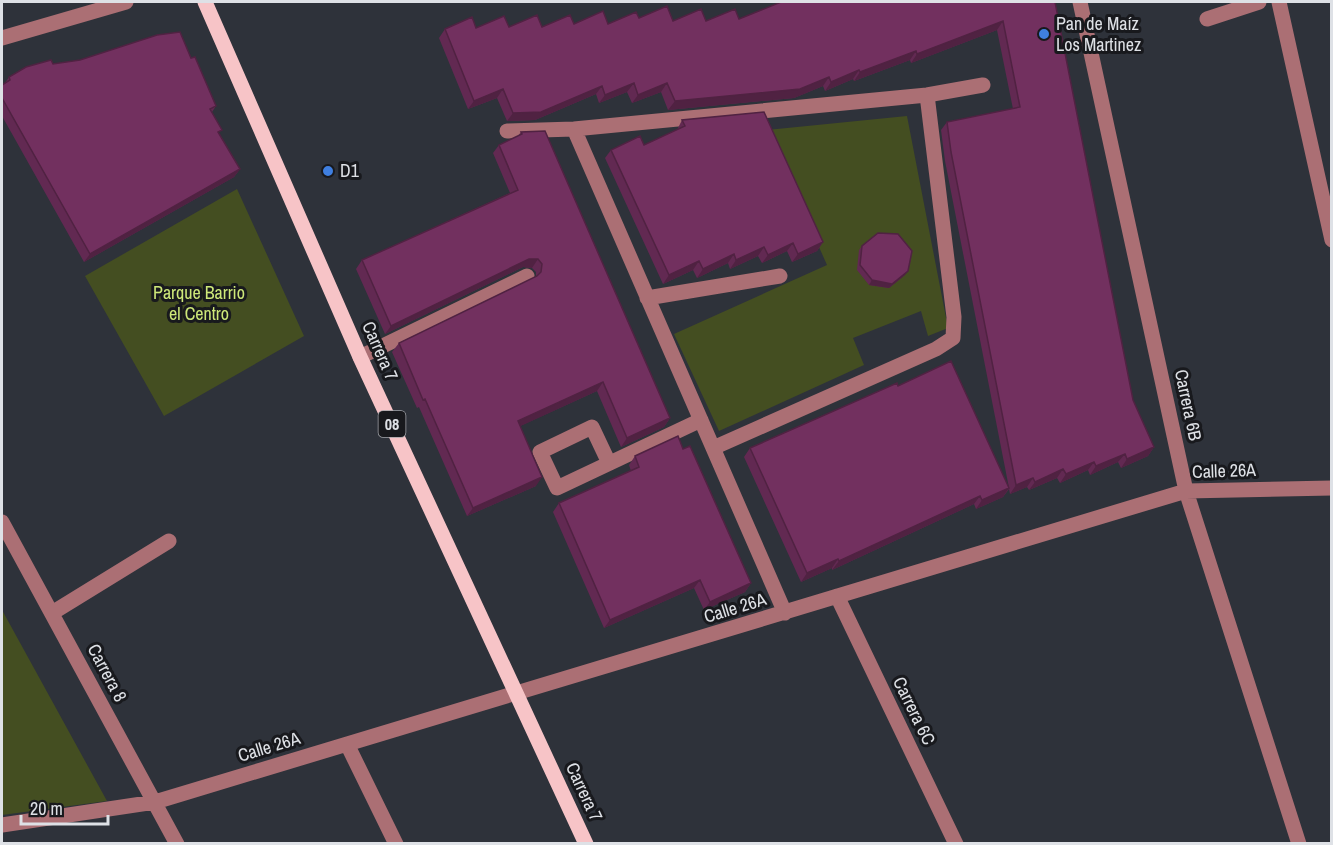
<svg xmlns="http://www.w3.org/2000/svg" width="1333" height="845" font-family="'Archivo Narrow',sans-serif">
  <rect width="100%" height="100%" fill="#2e323a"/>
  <!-- green -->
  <path fill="#444e21" d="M907,116L948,328L928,336L921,311L853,338L864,365L719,431L674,334L827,265L767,130Z
    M237,189L304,336L164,416L85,276Z
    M2,610L107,801L2,815Z"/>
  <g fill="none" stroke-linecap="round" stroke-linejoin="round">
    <!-- minor -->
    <path stroke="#ab6f74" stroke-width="15" d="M1080,2L1186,491L1299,844
      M1279,2L1332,240
      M1207,19L1259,2
      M2,38L126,2
      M574,129L785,613
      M507,131L574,129L927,95L983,85
      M647,298L780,276
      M360,357L527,276
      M713,448L936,349L953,338L954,317L927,95
      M609,463L592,427L540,452L557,488L701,420
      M2,522L177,844
      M837,596L956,844
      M52,613L169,541
      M347,744L396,844
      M2,825L155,802L1186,491L1332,488"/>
    <!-- major -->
    <path stroke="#f7c4c7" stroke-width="15" d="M205,2L360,357L586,844"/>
  </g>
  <!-- wall -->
  <path fill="#622952" d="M1055,2L1133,400L1154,447L1148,456L1121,468L1118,462L1090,475L1088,470L1060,483L1057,478L1029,490L1027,487L1010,494L1009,489L1003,497L976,509L974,504L832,570V568L801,582L744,457L750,448L898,386L1009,488L945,161L941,130L947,122L1013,109L997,30L911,63L910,60L854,81L853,79L825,91L823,86L794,98L668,110L661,92L632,103L627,92L599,103L596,94L535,120L507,121L497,98L468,109L439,38L445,29L542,27L574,24H608L639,18L673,21H706Z
    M191,58L216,106L212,112L219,134L240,169L234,177L84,262L2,116V85L5,83L9,77L53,64Z
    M682,120L823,242L817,251L792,262L787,251L762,263L758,256L730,269L728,263L697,278L693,270L663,284L605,158L611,150L644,145L677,130Z
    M521,132L670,418L664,427L621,447L597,391L520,426L536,486L467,516L419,407L417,408L392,352L399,343L536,277V272L532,268L523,267L385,334L356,269L362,260L510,193L493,153L499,145L518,136Z
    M862,246L905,275L889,288L869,285L857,270L859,250Z
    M683,449L751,583L745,592L704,610L694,588L604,628L553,512L559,503L631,471L629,465L635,456Z"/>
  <!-- shaded-wall -->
  <path fill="#502242" d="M1003,21L997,30L911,63L917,54Z
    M916,51L910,60L854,81L860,72Z
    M859,70L853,79L825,91L831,82Z
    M829,77L823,86L794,98L668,110L675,101Z
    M634,83L627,92L599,103L605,95Z
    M667,83L661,92L632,103L638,95Z
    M602,86L596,94L535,120L507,121L513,113Z
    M503,89L497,98L468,109L474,101Z
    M240,169L234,177L84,262L90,254Z
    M823,242L817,251L792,262L798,254Z
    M793,243L787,251L762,263L768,255Z
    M764,247L758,256L730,269L736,260Z
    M734,254L728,263L697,278L703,269Z
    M529,259H538L532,268L523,267L385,334L391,326Z
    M699,261L693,270L663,284L669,275Z
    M908,271L905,275L889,288L869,285L872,280Z
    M603,382L597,391L512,430L518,421Z
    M670,418L664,427L621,447L627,438Z
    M1154,447L1148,456L1121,468L1127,459Z
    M1125,454L1118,462L1090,475L1096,466Z
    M1094,462L1088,470L1060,483L1066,474Z
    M1063,469L1057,478L1029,490L1035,482Z
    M542,477L536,486L467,516L473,508Z
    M1033,478L1027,487L1010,494L1016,485Z
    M1009,488L1003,497L976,509L982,500Z
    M980,496L974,504L832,570L839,561Z
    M838,559L832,568L801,582L807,573Z
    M700,580L694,588L604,628L610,620Z
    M751,583L745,592L704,610L710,602Z"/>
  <!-- building -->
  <path fill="#72305f" stroke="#502242" stroke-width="1.5" d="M781,2H1055L1133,400L1154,447L1127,459L1125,454L1096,466L1094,462L1066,474L1063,469L1035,482L1033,478L1016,485L951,152L947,122L1020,107L1003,21L917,54L916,51L860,72L859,70L831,82L829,77L800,89L675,101L667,83L638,95L634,83L605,95L602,86L541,112L513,113L503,89L474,101L445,29L472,17L476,28L504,16L509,27L537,15L542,27L570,15L574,24L603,11L608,24L636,12L639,18L667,6L673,21L701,9L706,21L735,9L739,19Z
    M180,32L191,58L195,57L216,106L210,109L222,130L218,132L240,169L90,254L2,98V85L10,80L9,77L26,67L51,60L53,64L80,60L157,35Z
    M764,112L823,242L798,254L793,243L768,255L764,247L736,260L734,254L703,269L699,261L669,275L611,150L640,136L644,145L685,126L682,120Z
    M545,131L670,418L627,438L603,382L518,421L542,477L473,508L425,399L423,400L399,343L537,276L541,272L542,264L538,259H529L391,326L362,260L518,190L499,145L522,134L521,132Z
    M878,233L898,234L912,251L908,271L892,284L872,280L860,265L862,246Z
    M951,361L1009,488L982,500L980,496L839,561L838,559L807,573L750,448L897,383L898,386Z
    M678,436L683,449L690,446L751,583L710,602L700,580L610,620L559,503L639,467L635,456Z"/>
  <!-- markers -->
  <g fill="#3f7fe0" stroke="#18191d" stroke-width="2">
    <circle cx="1044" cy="34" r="6"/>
    <circle cx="328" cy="171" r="6"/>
  </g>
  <g text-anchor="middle" stroke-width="6" stroke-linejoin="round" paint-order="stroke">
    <!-- shield labels -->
    <rect fill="#18191d" stroke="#a3a5aa" stroke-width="1.5" x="378.5" y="411" width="27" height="26" rx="4.5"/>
    <g font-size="16" font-weight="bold" fill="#dee1e6">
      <text x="392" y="430">08</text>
    </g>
    <!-- poi labels -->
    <g font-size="18" fill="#dee1e6" stroke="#18191d" text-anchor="start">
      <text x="1056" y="30">Pan de Maíz<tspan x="1056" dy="21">Los Martinez</tspan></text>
      <text x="340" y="177">D1</text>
    </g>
    <!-- park labels -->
    <g font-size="18" fill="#cee879" stroke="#18191d">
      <text x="199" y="299">Parque Barrio<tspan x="199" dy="21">el Centro</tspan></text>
    </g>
    <!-- street labels -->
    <g font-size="18" fill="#dee1e6" stroke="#18191d">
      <text transform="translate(380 351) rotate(66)" y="6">Carrera 7</text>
      <text transform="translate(1188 405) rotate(78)" y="6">Carrera 6B</text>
      <text transform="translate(1224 471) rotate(-2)" y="6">Calle 26A</text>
      <text transform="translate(735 608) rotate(-17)" y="6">Calle 26A</text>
      <text transform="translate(107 673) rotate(62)" y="6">Carrera 8</text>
      <text transform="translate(914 711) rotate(64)" y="6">Carrera 6C</text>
      <text transform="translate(269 747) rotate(-17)" y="6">Calle 26A</text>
      <text transform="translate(584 792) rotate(65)" y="6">Carrera 7</text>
    </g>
  </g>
  <!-- border -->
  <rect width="1333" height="845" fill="none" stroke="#dee1e6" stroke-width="6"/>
  <!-- scale -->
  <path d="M21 815v9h87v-9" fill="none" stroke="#dee1e6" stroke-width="3"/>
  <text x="30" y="815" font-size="18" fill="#dee1e6" stroke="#18191d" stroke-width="4.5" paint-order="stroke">20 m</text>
</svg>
